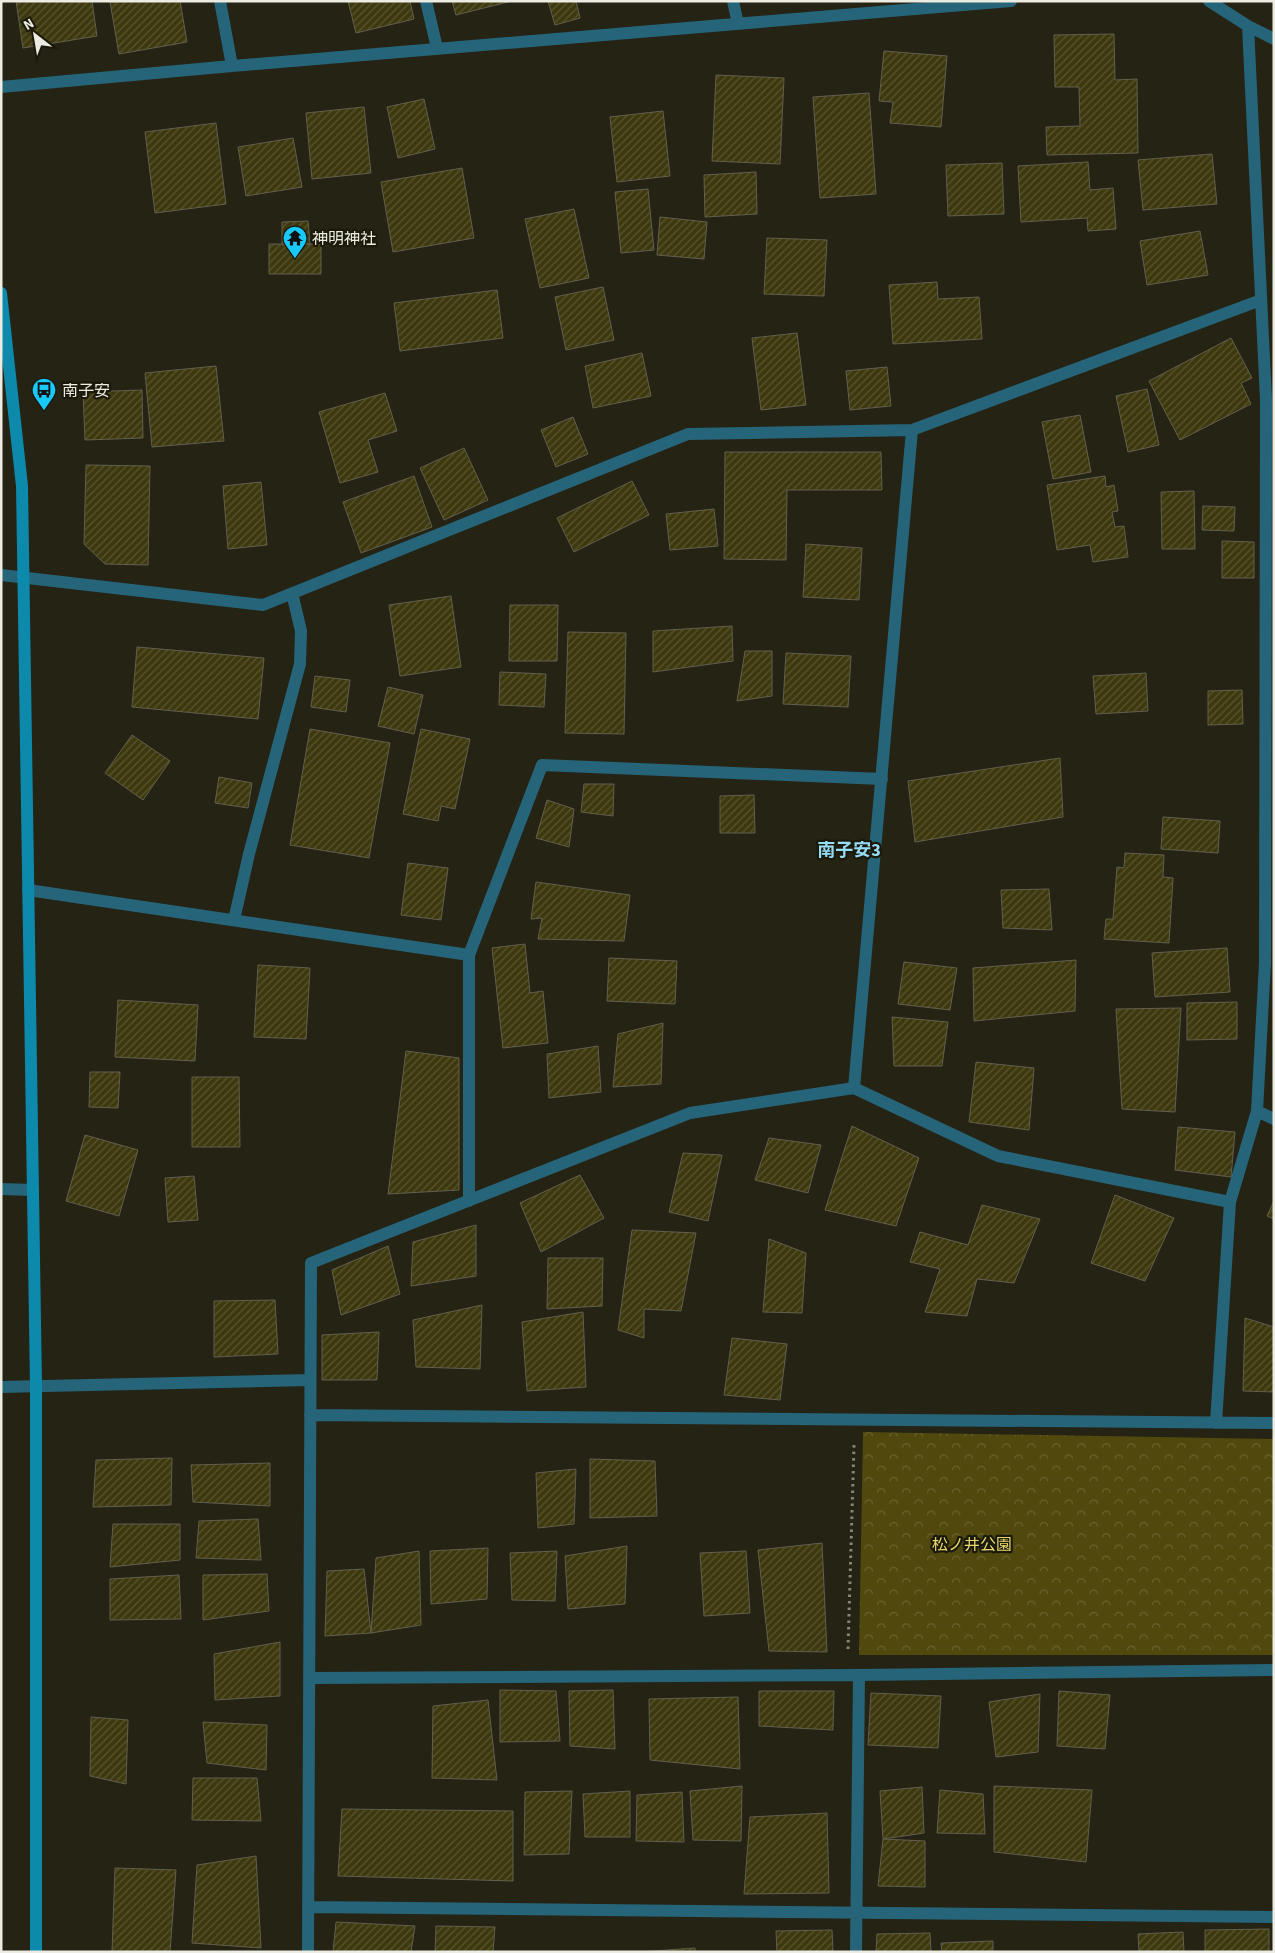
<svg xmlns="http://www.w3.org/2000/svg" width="1275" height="1953" font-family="'Source Sans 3','Noto Sans JP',sans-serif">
  <defs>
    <pattern id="park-crowns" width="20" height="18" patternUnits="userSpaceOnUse" patternTransform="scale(1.25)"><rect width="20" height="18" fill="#50480c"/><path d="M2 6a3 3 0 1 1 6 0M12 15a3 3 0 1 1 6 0" fill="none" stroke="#6a632f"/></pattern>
    <pattern id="building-hatch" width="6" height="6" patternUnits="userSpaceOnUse" patternTransform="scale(1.25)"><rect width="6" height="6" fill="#3d380e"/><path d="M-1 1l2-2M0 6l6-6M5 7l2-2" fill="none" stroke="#595531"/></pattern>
  </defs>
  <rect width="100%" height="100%" fill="#252313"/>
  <!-- park -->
  <path fill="url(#park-crowns)" d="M863,1432L1274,1439V1655H859Z"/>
  <!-- building -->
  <path fill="url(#building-hatch)" stroke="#625f4e" d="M16,1H92L97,36L23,48Z
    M180,1L187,42L119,54L110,2Z
    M348,1H410L414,19L356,33Z
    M452,1H512L456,15Z
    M548,1H576L580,18L555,25Z
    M1114,34L1115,80L1137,79L1138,153L1047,155L1046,127L1080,126L1079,87H1055L1054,35Z
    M884,51L947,56L941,127L890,123L893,102L879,101Z
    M716,75L784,78L780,164L712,161Z
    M869,93L876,194L820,198L813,97Z
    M424,99L435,149L398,158L387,107Z
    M364,107L371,173L312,179L306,113Z
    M663,111L670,176L617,182L610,117Z
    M216,123L226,204L155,213L145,132Z
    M293,138L302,187L246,196L238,147Z
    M1212,154L1217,204L1143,210L1138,160Z
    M1088,162L1090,190L1113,188L1116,229L1088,231L1087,218L1021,222L1018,166Z
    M1002,163L1004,214L948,216L946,165Z
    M462,168L474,238L393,252L381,182Z
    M756,172L757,214L705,217L704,175Z
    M648,189L654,250L621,253L615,192Z
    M574,209L589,278L540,288L525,219Z
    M660,217L707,222L704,259L657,255Z
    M308,221L310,244L282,245V222Z
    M1200,231L1208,275L1147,285L1140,241Z
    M767,238L827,240L824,296L764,294Z
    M269,244H321V274H269Z
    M937,282L938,299L979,297L982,339L893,344L889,285Z
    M603,287L614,340L566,350L555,297Z
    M497,290L503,338L400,351L394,303Z
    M797,333L806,405L761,410L752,338Z
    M1231,338L1252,378L1241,383L1251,404L1180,440L1149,381Z
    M642,353L651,396L593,408L585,366Z
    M216,366L224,441L152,447L145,373Z
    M887,367L891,406L850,410L846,371Z
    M1147,389L1159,445L1128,452L1116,396Z
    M142,390L143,438L85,440L83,392Z
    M385,393L397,431L368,440L378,472L340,483L319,412Z
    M1080,415L1091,472L1053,479L1042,422Z
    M573,417L588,454L556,467L541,430Z
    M464,448L488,500L444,520L420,468Z
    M725,452H881L882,490H787L786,560L724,559Z
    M86,465L150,466L148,565L105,564L84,544Z
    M414,476L432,527L361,553L343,502Z
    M1105,476L1106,487L1114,485L1118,511L1112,512L1115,527L1124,526L1128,557L1093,562L1090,545L1057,550L1047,485Z
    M632,481L649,515L574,552L557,518Z
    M261,482L267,545L228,549L223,486Z
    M1194,491L1195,549H1162L1161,492Z
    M1203,506L1235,507L1234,531L1202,530Z
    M714,509L718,546L670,550L666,514Z
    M1222,541L1254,542V578H1222Z
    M806,544L862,548L859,600L803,597Z
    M451,596L461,667L400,676L389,605Z
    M510,605H558L557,661H509Z
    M732,626L733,661L653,672V631Z
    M568,632L626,633L624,734L565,733Z
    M137,647L264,658L258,719L132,707Z
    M745,651H772V696L737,701Z
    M786,653L851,656L848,707L783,704Z
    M500,672L546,674L544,707L499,705Z
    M1146,673L1148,711L1096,714L1093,676Z
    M315,676L350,680L346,712L311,707Z
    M388,687L423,695L414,734L378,726Z
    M1242,690L1243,724L1208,725V691Z
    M310,729L390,743L369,858L290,845Z
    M421,729L470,739L455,809L441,806L438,821L403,814Z
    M132,735L170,761L143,800L105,773Z
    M1060,758L1063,817L915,842L908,781Z
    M219,777L252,783L248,808L215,803Z
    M584,784H614L613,816L581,812Z
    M754,795L755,833H720V796Z
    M547,800L574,809L569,847L536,838Z
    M1163,817L1220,821L1218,853L1161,849Z
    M1125,853L1164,855L1163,877L1173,878L1169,943L1104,939L1106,919H1113L1117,867L1124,868Z
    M408,863L448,868L441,920L401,915Z
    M536,882L630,895L624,941L538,939L542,918L531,919Z
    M1049,889L1052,930L1003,928L1001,890Z
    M525,944L530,993L543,991L548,1043L503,1048L492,948Z
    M1227,948L1230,992L1155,997L1152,953Z
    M609,958L677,961L675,1004L607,1001Z
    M1076,960L1075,1011L974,1021L973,968Z
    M904,962L957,968L950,1010L898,1004Z
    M258,965L310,968L306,1039L254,1037Z
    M118,1000L198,1005L195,1061L115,1057Z
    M1237,1002V1039L1187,1040V1003Z
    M1181,1008L1175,1112L1122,1109L1116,1009Z
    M892,1017L948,1022L942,1066H894Z
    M663,1023L661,1084L613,1087L618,1034Z
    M598,1046L601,1092L549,1098L547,1054Z
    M406,1051L459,1058V1190L388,1194Z
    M976,1062L1034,1068L1029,1130L969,1122Z
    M90,1072H120L118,1108L89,1107Z
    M192,1077H239L240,1147H192Z
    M852,1126L919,1158L896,1226L825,1210Z
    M1178,1127L1235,1132L1231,1177L1175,1170Z
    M85,1135L138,1150L119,1216L66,1201Z
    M769,1138L821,1145L808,1193L755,1180Z
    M683,1153L722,1155L708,1221L669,1212Z
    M580,1175L604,1218L541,1252L520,1203Z
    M194,1176L198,1220L168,1222L165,1178Z
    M1115,1195L1174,1218L1145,1281L1091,1263Z
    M1274,1201V1219L1267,1216Z
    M982,1205L1040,1219L1014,1283L977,1279L967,1316L925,1312L940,1269L910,1262L920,1232L968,1245Z
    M476,1225V1276L411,1286L413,1242Z
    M632,1230L696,1233L681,1311L644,1309V1338L618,1330Z
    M769,1239L806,1253L802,1313L763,1312Z
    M388,1246L400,1294L341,1315L332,1270Z
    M548,1258H603L602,1306L547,1309Z
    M275,1300L278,1354L214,1357V1301Z
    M482,1305L480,1369L416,1367L413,1320Z
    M583,1312L586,1387L527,1391L522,1322Z
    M1245,1318L1274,1327V1392L1243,1391Z
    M379,1332L377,1380H322V1335Z
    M732,1338L787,1344L780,1400L724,1395Z
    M172,1458L171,1505L93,1507L96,1460Z
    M590,1459L655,1461L657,1516L590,1518Z
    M270,1463V1506L193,1502L191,1465Z
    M576,1469L574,1524L538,1528L536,1473Z
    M258,1519L261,1560L196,1558L199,1521Z
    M113,1524H180V1560L110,1567Z
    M822,1543L827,1652L769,1651L758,1550Z
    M627,1546L625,1604L568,1609L565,1556Z
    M488,1548L487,1599L431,1604L430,1551Z
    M419,1551L421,1625L371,1633L376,1558Z
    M557,1551L555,1601L512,1600L510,1553Z
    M746,1551L750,1613L704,1616L700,1553Z
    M364,1569L371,1633L325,1636L327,1571Z
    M267,1574L269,1611L203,1620V1575Z
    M179,1575L181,1619L110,1620V1579Z
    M280,1642V1696L215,1700L214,1654Z
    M500,1690L556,1691L560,1741L500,1742Z
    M613,1690L615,1749L570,1746L569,1691Z
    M759,1691H834L833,1730L759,1726Z
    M1059,1691L1110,1695L1105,1749L1057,1746Z
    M871,1693L941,1696L938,1748L868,1745Z
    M1040,1694L1038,1752L996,1757L989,1702Z
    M738,1697L740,1769L650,1760L649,1699Z
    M488,1700L497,1780L432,1778L433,1706Z
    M91,1717L128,1720L126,1784L90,1776Z
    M203,1722L267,1725L266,1770L207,1763Z
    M193,1778H257L261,1821L192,1820Z
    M742,1786L741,1841L693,1840L690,1791Z
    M994,1786L1092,1790L1086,1862L994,1852Z
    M922,1787L924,1833L883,1839L880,1791Z
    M940,1790L983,1794L985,1834L937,1833Z
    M572,1791L569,1854L524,1855L525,1792Z
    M630,1791V1837H585L583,1794Z
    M682,1792L684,1842L636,1841L637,1795Z
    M342,1809L513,1811V1881L338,1876Z
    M827,1813L829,1893L744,1894L750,1817Z
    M883,1839L925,1841V1887L878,1886Z
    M256,1856L261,1948L192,1943L197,1865Z
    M115,1868L176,1870L170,1952H112Z
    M336,1922L415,1926L411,1952H333Z
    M436,1926L495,1927L493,1952H435Z
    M1269,1929V1952H1205V1930Z
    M832,1930L833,1952H777L776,1931Z
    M1183,1932L1184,1952H1139L1138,1934Z
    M930,1933L931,1952H876L877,1934Z
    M993,1941V1952H942L941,1943Z
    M695,1948V1952H640Z"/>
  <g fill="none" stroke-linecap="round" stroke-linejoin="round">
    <!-- path -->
    <path stroke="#878679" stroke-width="3" stroke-dasharray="2.5 4" stroke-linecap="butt" d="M848,1649L854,1445"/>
    <!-- street -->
    <path stroke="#26647a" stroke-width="12" d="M220,1L232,66
      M426,1L437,48
      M733,1L738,24
      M1209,1L1248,26L1274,39
      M1,87L232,66L1011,1
      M1,575L263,605L688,434L912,430L1261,300
      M28,890L469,955
      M234,920L249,854L300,664L301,631L292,593
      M854,1088L912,430
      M1257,1111L1274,1119
      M1,1189L33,1190
      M469,1201V955L542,765L882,779
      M1,1387L310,1380
      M310,1415L1274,1423
      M1216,1423L1230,1202L1257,1111L1265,963L1266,400L1248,26
      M309,1678L859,1675L1274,1670
      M308,1907L1274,1917
      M308,1952L311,1263L690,1113L854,1088L998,1156L1230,1202
      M856,1952L859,1675"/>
    <!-- secondary -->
    <path stroke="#0d89ac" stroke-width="12" d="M1,293L22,486L36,1386V1952"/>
  </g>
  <!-- icons -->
  <defs>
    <symbol id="temple-pin" viewBox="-11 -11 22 30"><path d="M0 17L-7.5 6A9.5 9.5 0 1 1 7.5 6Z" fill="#17cafb" stroke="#1b190a"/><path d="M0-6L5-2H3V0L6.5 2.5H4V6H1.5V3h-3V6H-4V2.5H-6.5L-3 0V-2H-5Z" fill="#111"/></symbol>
    <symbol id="bus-pin" viewBox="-11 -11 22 30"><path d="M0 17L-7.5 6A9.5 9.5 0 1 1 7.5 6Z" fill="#17cafb" stroke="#1b190a"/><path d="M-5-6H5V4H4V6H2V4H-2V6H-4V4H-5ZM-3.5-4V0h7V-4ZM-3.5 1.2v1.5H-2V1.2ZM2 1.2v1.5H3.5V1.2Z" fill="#111"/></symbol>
  </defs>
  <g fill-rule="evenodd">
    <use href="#temple-pin" x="281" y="224" width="28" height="38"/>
    <use href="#bus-pin" x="30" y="376" width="28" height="38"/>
  </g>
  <g text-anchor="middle" stroke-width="4.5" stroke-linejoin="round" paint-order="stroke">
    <!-- poi labels -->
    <g font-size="16" fill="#edece2" stroke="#1b190a" text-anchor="start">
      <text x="312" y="244">神明神社</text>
      <text x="62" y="396">南子安</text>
    </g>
    <!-- park labels -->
    <g font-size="16" fill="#e8d96e" stroke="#1b190a">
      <text x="972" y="1550">松ノ井公園</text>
    </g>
    <!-- neighbourhood labels -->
    <g font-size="18" font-weight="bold" fill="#95dcf7" stroke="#1b190a">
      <text x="849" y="856">南子安3</text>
    </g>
  </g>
  <!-- border -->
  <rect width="1275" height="1953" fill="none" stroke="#edece2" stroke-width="5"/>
  <!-- north arrow -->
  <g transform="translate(35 35) rotate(329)" stroke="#1b190a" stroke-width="4" paint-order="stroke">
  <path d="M0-4L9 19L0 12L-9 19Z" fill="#edece2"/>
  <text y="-8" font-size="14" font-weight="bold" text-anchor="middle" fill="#edece2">N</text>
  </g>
</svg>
